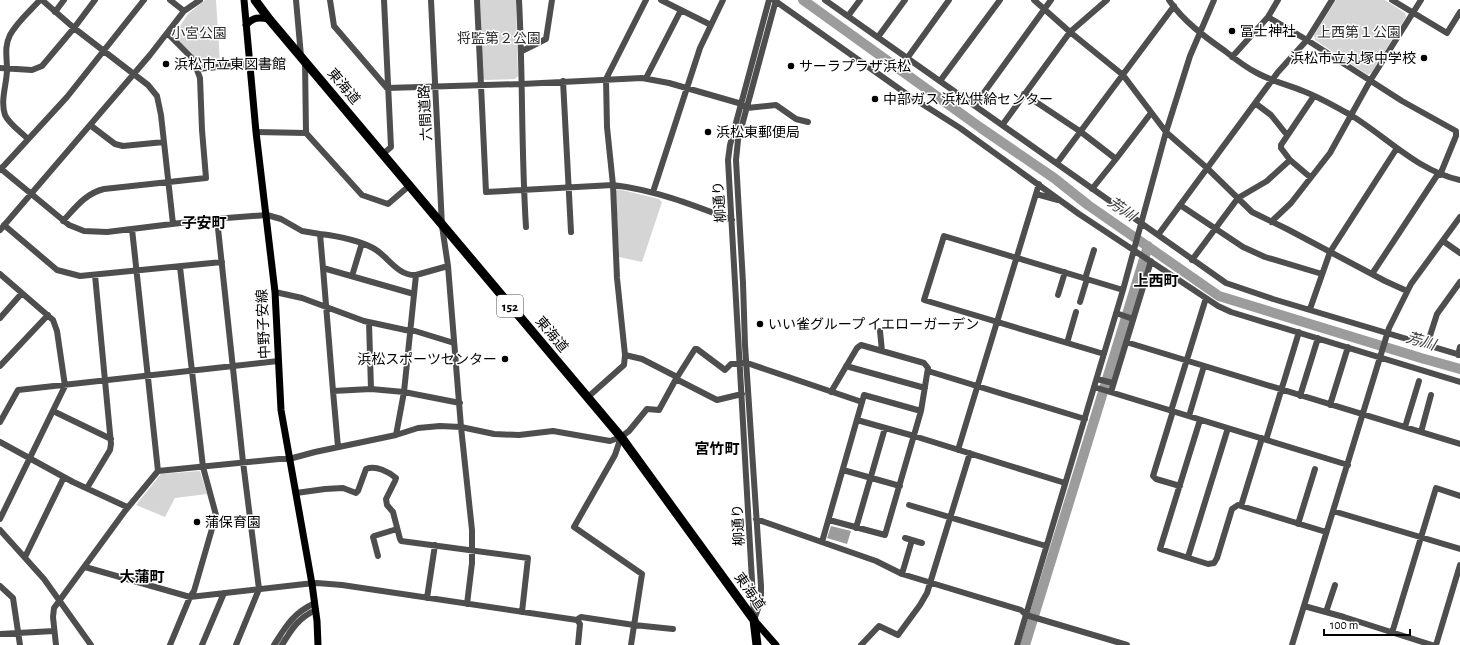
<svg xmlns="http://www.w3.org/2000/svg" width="1460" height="645" font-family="'Alegreya Sans','Noto Sans JP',sans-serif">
  <rect width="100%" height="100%" fill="#fff"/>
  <!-- green -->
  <path fill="#d5d5d5" d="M205,0H216L220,63L200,66L192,53L175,38L174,35L188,14Z
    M480,0H516L518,76L515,79L485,80L482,78Z
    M1336,0H1385L1405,13L1406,17L1372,72L1368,75L1315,40L1314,35Z
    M618,189L659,199L662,202L642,262L619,257L616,191Z
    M200,471L207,494L175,498L165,517L136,505L161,474Z"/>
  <!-- water -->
  <path fill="#9c9c9c" d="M831,526L851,531L847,544L827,538Z"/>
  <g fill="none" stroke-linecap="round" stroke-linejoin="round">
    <!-- stream -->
    <path stroke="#9c9c9c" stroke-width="1.5" d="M287,632L296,619
      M278,645L283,637"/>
    <!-- river -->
    <path stroke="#9c9c9c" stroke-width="10" d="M803,0L981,128L1054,178L1088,205L1219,296L1421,358L1460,369
      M1025,645L1148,246"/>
    <!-- minor -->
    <path stroke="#4e4e4e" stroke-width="6" d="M42,0L74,28L148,85L157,96L161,115L173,224
      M170,0L184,11
      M296,0L301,56
      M330,0L334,26L387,88L522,84L642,78L669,83L742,104L747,108L776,105L796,119L808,122
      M431,0L442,226L448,266L461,427L472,530V563L467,604
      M477,0L486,192L613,185C655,190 693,205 732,220
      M519,0C523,76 521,151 526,227
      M661,0L711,25
      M774,0L908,95L960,128L1079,214L1218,306L1231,312L1460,382
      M825,0L1226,283L1273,299L1460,355
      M1034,0L1070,32L1123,75L1166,132L1207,168L1252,212L1287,229L1385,281L1407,291
      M1169,0C1183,21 1205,37 1225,51C1235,59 1245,67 1257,73C1272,81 1288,85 1303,91C1319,97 1334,106 1349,114C1386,136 1417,171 1460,180
      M1392,0L1447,33L1460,12
      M55,12L64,0
      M848,16L860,0
      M1268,17L1307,40L1402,101L1456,131V136L1440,175
      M878,37L905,0
      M522,51L546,39L552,0
      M908,57L949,0
      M1232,57L1268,17L1278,0
      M305,61L306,133
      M0,68L32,70L42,66L74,28L95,0
      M197,69L249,64
      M646,78L681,10
      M563,81L571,232
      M940,81L1000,0
      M1024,94L1081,132L1116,159L1092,189
      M1255,103L1271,115L1287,135
      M975,105L1051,0
      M1003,124L1070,32L1107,0
      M90,125L115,144L123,146L164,142
      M256,132L306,133L362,195L388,204L409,186
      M28,139C21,132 9,124 5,115C0,100 7,84 7,69C7,57 4,47 10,35C17,22 30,11 40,0
      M383,154L391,147L384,0
      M1116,159L1151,113
      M1290,160L1281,148V145L1314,96
      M1057,163L1174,6
      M0,168L69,225L84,231L107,232L213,219L267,215L281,219L302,231L320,234
      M0,170L67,97L144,0
      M653,192L700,48L723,0
      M1036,194L1058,200
      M1180,205L1243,247L1265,257L1322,274
      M217,219L243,462L259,589L236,645
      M63,221C75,208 86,193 104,189L206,178L202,130L200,78L193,59L167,33
      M1271,222L1291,203L1330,153L1370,81L1421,0
      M4,225L57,270L80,276L222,262
      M132,229L158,471
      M0,230L150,55L184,11L200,0
      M1158,235L1278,72L1307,40L1332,0
      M1443,241L1460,253
      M1192,260L1238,198L1267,181L1290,160L1310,177
      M323,268L320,234C337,236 358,240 373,248C388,256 397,276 416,275
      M0,274L53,320L57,331L65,386L0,519
      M1372,274L1438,174
      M352,276L362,243
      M1085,279L1094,250
      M275,292L302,298L364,321L410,331H415L454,343
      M1058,295L1065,272
      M1080,302L1087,279
      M1310,309L1330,252L1397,148
      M1116,313L1133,319
      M0,318L22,293
      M369,322L371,389
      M880,331L882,351
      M1126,342L1460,444
      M1067,343L1076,312
      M1427,345L1437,314L1460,282
      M1104,354L924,300L944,236L1123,290
      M625,355L642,359L677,377
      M1458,355L1460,347
      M0,366L48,315
      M846,366L925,388
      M928,371L1085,419
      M676,379L717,400L742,394
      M1097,379L1113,383
      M1094,387L1348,465
      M333,391L371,389L404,392L460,403
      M1111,392L1151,261
      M1300,396L1318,338
      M588,397L624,365L625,355L617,278L613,185L607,127L606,79L646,0
      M1330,405L1348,347
      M53,411L111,439
      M1171,411L1206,298
      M1173,411L1153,476L1156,479L1180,486
      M1189,416L1204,366
      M857,420L914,436L1065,483
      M1200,420L1160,549L1208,564L1214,563L1217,558L1232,509L1238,505L1326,532
      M0,422L18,390L278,361
      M1405,427L1419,381
      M1421,432L1431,395
      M396,435L404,392L416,275L448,266
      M621,437L615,455L574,527L642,574L631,645
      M1266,440L1299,332
      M0,442L73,482L127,507
      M338,447L333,391L323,268L414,294
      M958,450L1039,184
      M843,470L900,486
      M87,488L110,450L111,444L95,275
      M296,493L325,489L343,488L356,493L358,491L366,469C376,465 389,472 396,478L395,481L386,499L387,505L393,512L400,539L401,541L528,558L522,612
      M909,505L1046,546
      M1241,506L1262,438
      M1333,511L1460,549
      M756,519L876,561L902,574L1021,610L1026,615L1127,645
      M829,520L885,535L921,411L928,368L924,363L861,345L857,348L831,392
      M1298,524L1315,469
      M856,528L885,428
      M0,530L44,579L91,645
      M905,538L922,543
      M822,542L864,395L921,411
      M378,556L373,537L374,536L397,529
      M25,557L64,477
      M1188,557L1228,428
      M85,567L190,597L305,584L317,583L342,585L577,620L580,624L578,645
      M902,574L912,540
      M0,586L13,598L20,645
      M427,598L435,545
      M1304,606L1344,617L1432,645
      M1326,612L1335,585
      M754,616L728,160L730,145L769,0
      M577,620L581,617L634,625L673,629
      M754,620L761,600V586L745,345L743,283L736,160L738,140L776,0
      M1392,633L1436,488L1460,496
      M0,634L54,631
      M56,645L53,617L54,608L125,511L158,471L279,459H289L315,452L396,435L418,428L440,426L461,427L494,434L519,435L553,431L610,441L621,437L629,431L647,409L659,410L676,379L695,349H697L725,370L731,364L747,363L862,402
      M170,645L190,597L194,591L216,515L203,467L180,267
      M202,645L224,593
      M274,645C286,626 293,613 315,603
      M282,645C291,630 299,617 316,610
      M861,645L879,626L898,635L920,605L927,593L970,453
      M1017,645L1123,290L1166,132L1190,56L1214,0
      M1292,645L1389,328L1411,284L1460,217
      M1436,645L1460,565"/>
    <!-- major -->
    <path stroke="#000" stroke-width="7" d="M244,0L256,132L275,292L281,410L312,584L317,621L318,645
      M246,25C253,17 259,17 269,19
      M754,620L776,645"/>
    <!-- highway -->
    <path stroke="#000" stroke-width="9" d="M255,0L269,19L621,437L754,620L757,645"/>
  </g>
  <!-- markers -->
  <g fill="#000" stroke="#fff" stroke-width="1.5">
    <circle cx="1232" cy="31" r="4"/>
    <circle cx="1424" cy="58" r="4"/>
    <circle cx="166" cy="64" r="4"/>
    <circle cx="791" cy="66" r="4"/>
    <circle cx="875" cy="99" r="4"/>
    <circle cx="708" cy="132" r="4"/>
    <circle cx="760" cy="324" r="4"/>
    <circle cx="505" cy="359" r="4"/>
    <circle cx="197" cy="522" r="4"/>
  </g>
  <g text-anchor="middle" stroke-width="3" stroke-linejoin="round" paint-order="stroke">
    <!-- shield labels -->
    <rect fill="#fff" stroke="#4c4c4c" stroke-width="1" x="497" y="295" width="26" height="22" rx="3"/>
    <g font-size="13" font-weight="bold" fill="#000">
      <text x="510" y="311">152</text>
    </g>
    <!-- poi labels -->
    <g font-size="14" fill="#000" stroke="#fff" text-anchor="start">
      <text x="1240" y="36">冨士神社</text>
      <text x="1416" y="63" text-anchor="end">浜松市立丸塚中学校</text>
      <text x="174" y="69">浜松市立東図書館</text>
      <text x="799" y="71">サーラプラザ浜松</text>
      <text x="883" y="104">中部ガス 浜松供給センター</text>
      <text x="716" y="137">浜松東郵便局</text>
      <text x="768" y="329">いい雀グループ イエローガーデン</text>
      <text x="497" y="364" text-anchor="end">浜松スポーツセンター</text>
      <text x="205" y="527">蒲保育園</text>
    </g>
    <!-- park labels -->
    <g font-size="14" fill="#2c2c2c" stroke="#fff">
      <text x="1359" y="37">上西第１公園</text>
      <text x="199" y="38">小宮公園</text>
      <text x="499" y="43">将監第２公園</text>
    </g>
    <!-- street labels -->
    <g font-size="14" fill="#000" stroke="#fff">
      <text transform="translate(344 86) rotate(50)" y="5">東海道</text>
      <text transform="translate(425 113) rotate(-93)" y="5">六間道路</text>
      <text transform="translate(719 202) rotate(-94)" y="5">柳通り</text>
      <text transform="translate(263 324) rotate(-93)" y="5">中野子安線</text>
      <text transform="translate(552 334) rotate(50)" y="5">東海道</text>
      <text transform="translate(738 525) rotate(-93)" y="5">柳通り</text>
      <text transform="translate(750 591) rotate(55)" y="5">東海道</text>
    </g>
    <!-- water labels -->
    <g font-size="15" font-style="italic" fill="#3d3d3d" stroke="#fff">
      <text transform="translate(1122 209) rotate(35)" y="5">芳川</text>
      <text transform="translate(1421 341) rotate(17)" y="5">芳川</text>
    </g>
    <!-- neighbourhood labels -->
    <g font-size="15" font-weight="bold" fill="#000" stroke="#fff">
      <text x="204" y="228">子安町</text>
      <text x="1156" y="286">上西町</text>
      <text x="717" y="454">宮竹町</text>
      <text x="142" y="582">大蒲町</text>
    </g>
  </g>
  <!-- scale -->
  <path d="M1324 629v6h86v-6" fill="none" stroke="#000000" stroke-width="2"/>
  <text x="1330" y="629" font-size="12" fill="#000000" stroke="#ffffff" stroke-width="3" paint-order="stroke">100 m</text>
</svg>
